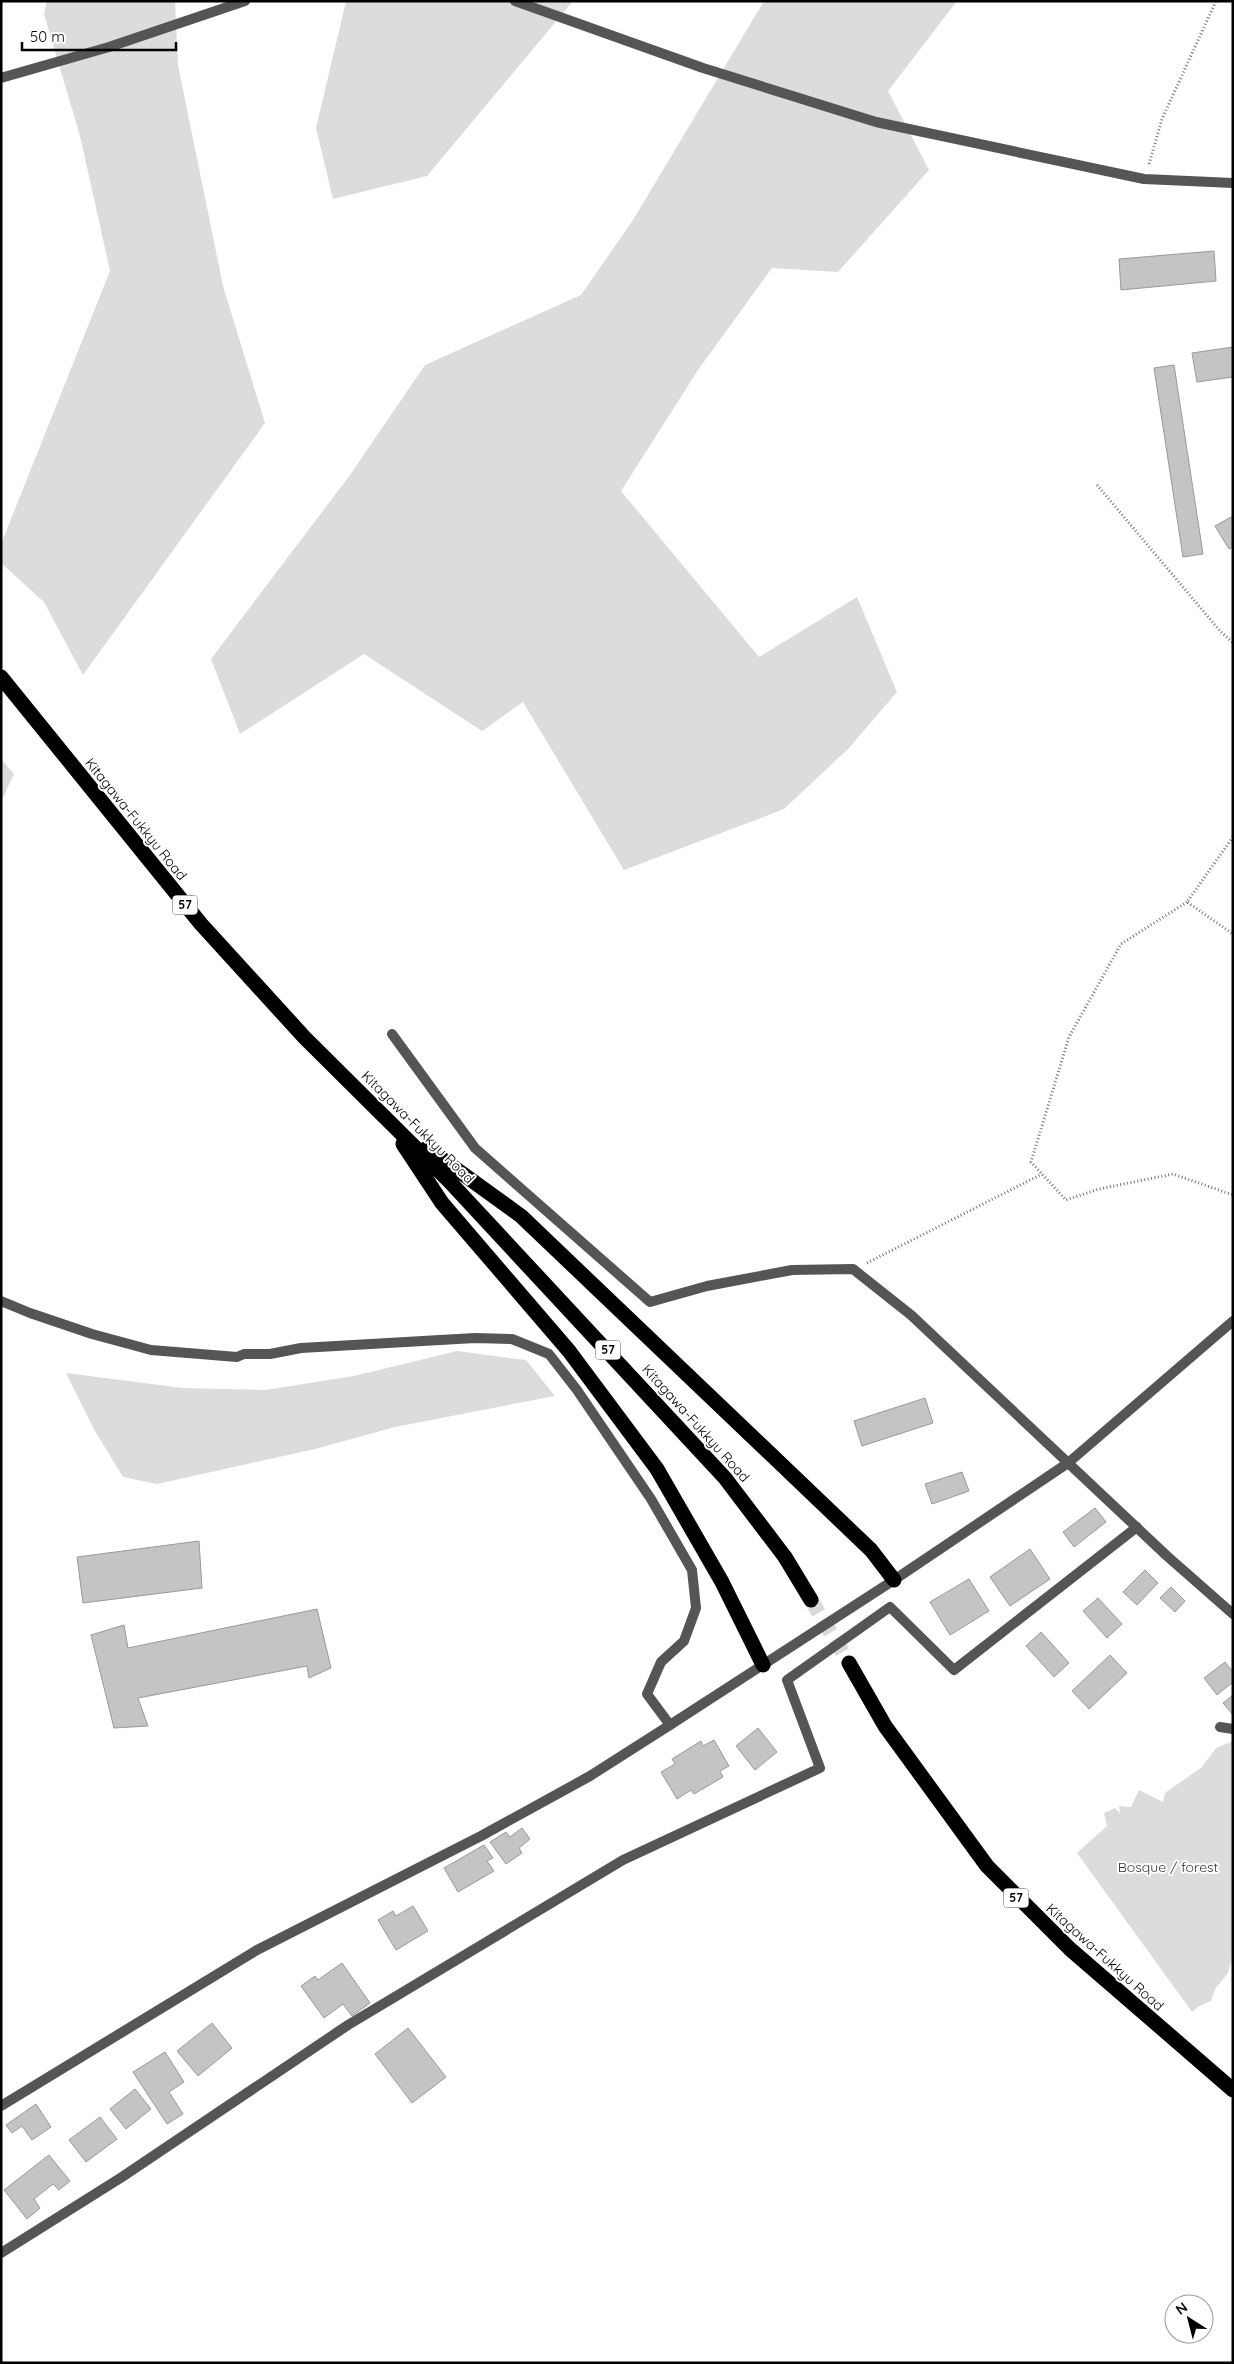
<svg xmlns="http://www.w3.org/2000/svg" width="1234" height="2364" font-family="Quicksand,sans-serif">
  <rect width="100%" height="100%" fill="#fff"/>
  <!-- green -->
  <path fill="#dcdcdc" d="M47,1H175L178,65L223,286L265,423L83,675L44,602L1,563V544L110,271L80,136L44,14Z
    M346,1H573L427,176L333,199L316,128Z
    M764,1H957L888,91L929,170L838,272L772,268L698,370L621,491L759,657L857,597L897,692L848,749L784,809L624,870L523,702L482,731L364,654L240,734L211,659L350,475L425,365L581,295L633,220Z
    M1,759L14,774L1,802Z
    M457,1351L526,1360L555,1396L395,1427L315,1449L157,1484L123,1477L95,1431L66,1373L183,1388L265,1390L354,1376Z
    M1233,1741V1955L1228,1973L1215,1989L1211,2001L1199,2006L1192,2012L1077,1853L1107,1826L1104,1813L1115,1808L1120,1813L1119,1806L1131,1807L1139,1790L1163,1802L1165,1793L1202,1767L1216,1748Z"/>
  <!-- building -->
  <path fill="#c4c4c4" stroke="#999" d="M1214,251L1216,281L1121,290L1119,259Z
    M1233,347V377L1197,382L1192,353Z
    M1174,365L1203,554L1183,557L1154,368Z
    M1233,516V547L1229,549L1215,526Z
    M925,1398L933,1423L862,1446L854,1421Z
    M962,1472L969,1491L932,1504L925,1484Z
    M1095,1508L1106,1522L1074,1547L1063,1532Z
    M199,1541L202,1588L83,1603L77,1557Z
    M1030,1549L1050,1579L1010,1606L990,1577Z
    M1145,1570L1158,1583L1137,1605L1123,1592Z
    M969,1579L989,1611L950,1635L930,1602Z
    M1171,1587L1185,1601L1175,1612L1160,1598Z
    M1098,1598L1122,1624L1107,1638L1083,1611Z
    M317,1609L331,1668L309,1678L307,1666L138,1698L148,1726L114,1728L91,1635L124,1625L128,1648Z
    M1041,1632L1069,1663L1054,1677L1026,1646Z
    M1110,1655L1127,1673L1089,1709L1072,1691Z
    M1225,1662L1233,1672V1682L1217,1695L1204,1678Z
    M1233,1695V1715L1223,1703Z
    M758,1728L777,1752L755,1770L736,1746Z
    M714,1740L729,1766L720,1771L723,1777L694,1794L691,1790L677,1799L661,1772L675,1764L672,1759L701,1741L703,1746Z
    M522,1828L530,1839L519,1848L522,1853L506,1864L490,1842L506,1832L510,1837Z
    M484,1845L493,1858L487,1861L494,1871L458,1892L444,1868Z
    M413,1906L428,1931L396,1950L378,1920L393,1911L396,1916Z
    M342,1963L370,2003L352,2016L343,2004L324,2018L301,1986L315,1976L318,1980Z
    M212,2023L232,2048L198,2076L177,2051Z
    M408,2028L446,2077L412,2103L375,2054Z
    M165,2052L184,2082L169,2092L183,2114L167,2124L133,2072Z
    M135,2089L151,2109L126,2129L110,2109Z
    M36,2104L51,2127L32,2140L22,2126L12,2133L6,2125Z
    M100,2117L117,2139L86,2162L69,2140Z
    M49,2155L70,2181L59,2190L53,2184L34,2199L40,2208L27,2219L4,2190Z"/>
  <g fill="none" stroke-linecap="round" stroke-linejoin="round">
    <!-- motorway-tunnel -->
    <path stroke="#d9d9d9" stroke-width="15" stroke-dasharray="15 8" stroke-linecap="butt" d="M811,1600L849,1663"/>
    <!-- path -->
    <path stroke="#777" stroke-width="3" stroke-dasharray="1 2.5" stroke-linecap="butt" d="M1149,164L1162,119L1216,1
      M1097,485L1220,631L1233,643
      M1233,837L1187,902L1233,934
      M1187,902L1121,944L1069,1037L1031,1162L1066,1200L1099,1189L1173,1174L1233,1195
      M867,1263L1042,1174"/>
    <!-- minor -->
    <path stroke="#555" stroke-width="10" d="M515,1L703,68L876,122L1144,179L1233,183
      M1,78L109,47L245,1
      M392,1034L475,1148L650,1302L707,1286L792,1270L853,1269L911,1315L1167,1556L1233,1614
      M1,1301L30,1313L92,1334L151,1350L237,1357L244,1354H270L301,1348L475,1338L512,1339L549,1354L577,1390L651,1499L692,1570L696,1608L684,1641L661,1662L647,1694L670,1725
      M1220,1727L1233,1729
      M1,2253L122,2177L348,2025L623,1860L820,1768L787,1680L890,1607L954,1670L1137,1527"/>
    <!-- tertiary -->
    <path stroke="#555" stroke-width="10" d="M1,2106L257,1950L481,1836L590,1776L670,1725L894,1580L1068,1463L1233,1321"/>
    <!-- motorway -->
    <path stroke="#000" stroke-width="15" d="M1,677L201,924L304,1037L450,1182L725,1478L785,1557L811,1600
      M403,1144L442,1203L569,1351L657,1469L722,1582L763,1665
      M427,1148L521,1216L871,1550L894,1580
      M849,1663L885,1726L987,1866L1070,1949L1233,2090"/>
  </g>
  <g text-anchor="middle" stroke-width="4" stroke-linejoin="round" paint-order="stroke">
    <!-- shield labels -->
    <g fill="#fff" stroke="#4c4c4c" stroke-width="1">
      <rect x="172.5" y="895.5" width="25" height="19" rx="4"/>
      <rect x="595.5" y="1340.5" width="25" height="19" rx="4"/>
      <rect x="1003.5" y="1888.5" width="25" height="19" rx="4"/>
    </g>
    <g font-size="12" font-weight="bold" fill="#000">
      <text x="185" y="909">57</text>
      <text x="608" y="1354">57</text>
      <text x="1016" y="1902">57</text>
    </g>
    <!-- street labels -->
    <g font-size="14" fill="#000" stroke="#fff">
      <text transform="translate(136 819) rotate(51)" y="5">Kitagawa-Fukkyu Road</text>
      <text transform="translate(418 1127) rotate(45)" y="5">Kitagawa-Fukkyu Road</text>
      <text transform="translate(696 1423) rotate(48)" y="5">Kitagawa-Fukkyu Road</text>
      <text transform="translate(1105 1957) rotate(42)" y="5">Kitagawa-Fukkyu Road</text>
    </g>
    <!-- park labels -->
    <g font-size="14" fill="#333" stroke="#fff">
      <text x="1168" y="1872">Bosque / forest</text>
    </g>
  </g>
  <!-- border -->
  <rect width="1234" height="2364" fill="none" stroke="#000000" stroke-width="5"/>
  <!-- north arrow -->
  <g transform="translate(1189 2319) rotate(324)"><circle r="24" fill="#ffffff" stroke="#999999"/>
  <path d="M0-4L9 19L0 12L-9 19Z" fill="#000000"/>
  <text y="-8" font-size="14" font-weight="bold" text-anchor="middle" fill="#000000">N</text>
  </g>
  <!-- scale -->
  <path d="M22 42v8h154v-8" fill="none" stroke="#000000" stroke-width="2.5"/>
  <text x="30" y="42" font-size="15" fill="#000000" stroke="#ffffff" stroke-width="4" paint-order="stroke">50 m</text>
</svg>
